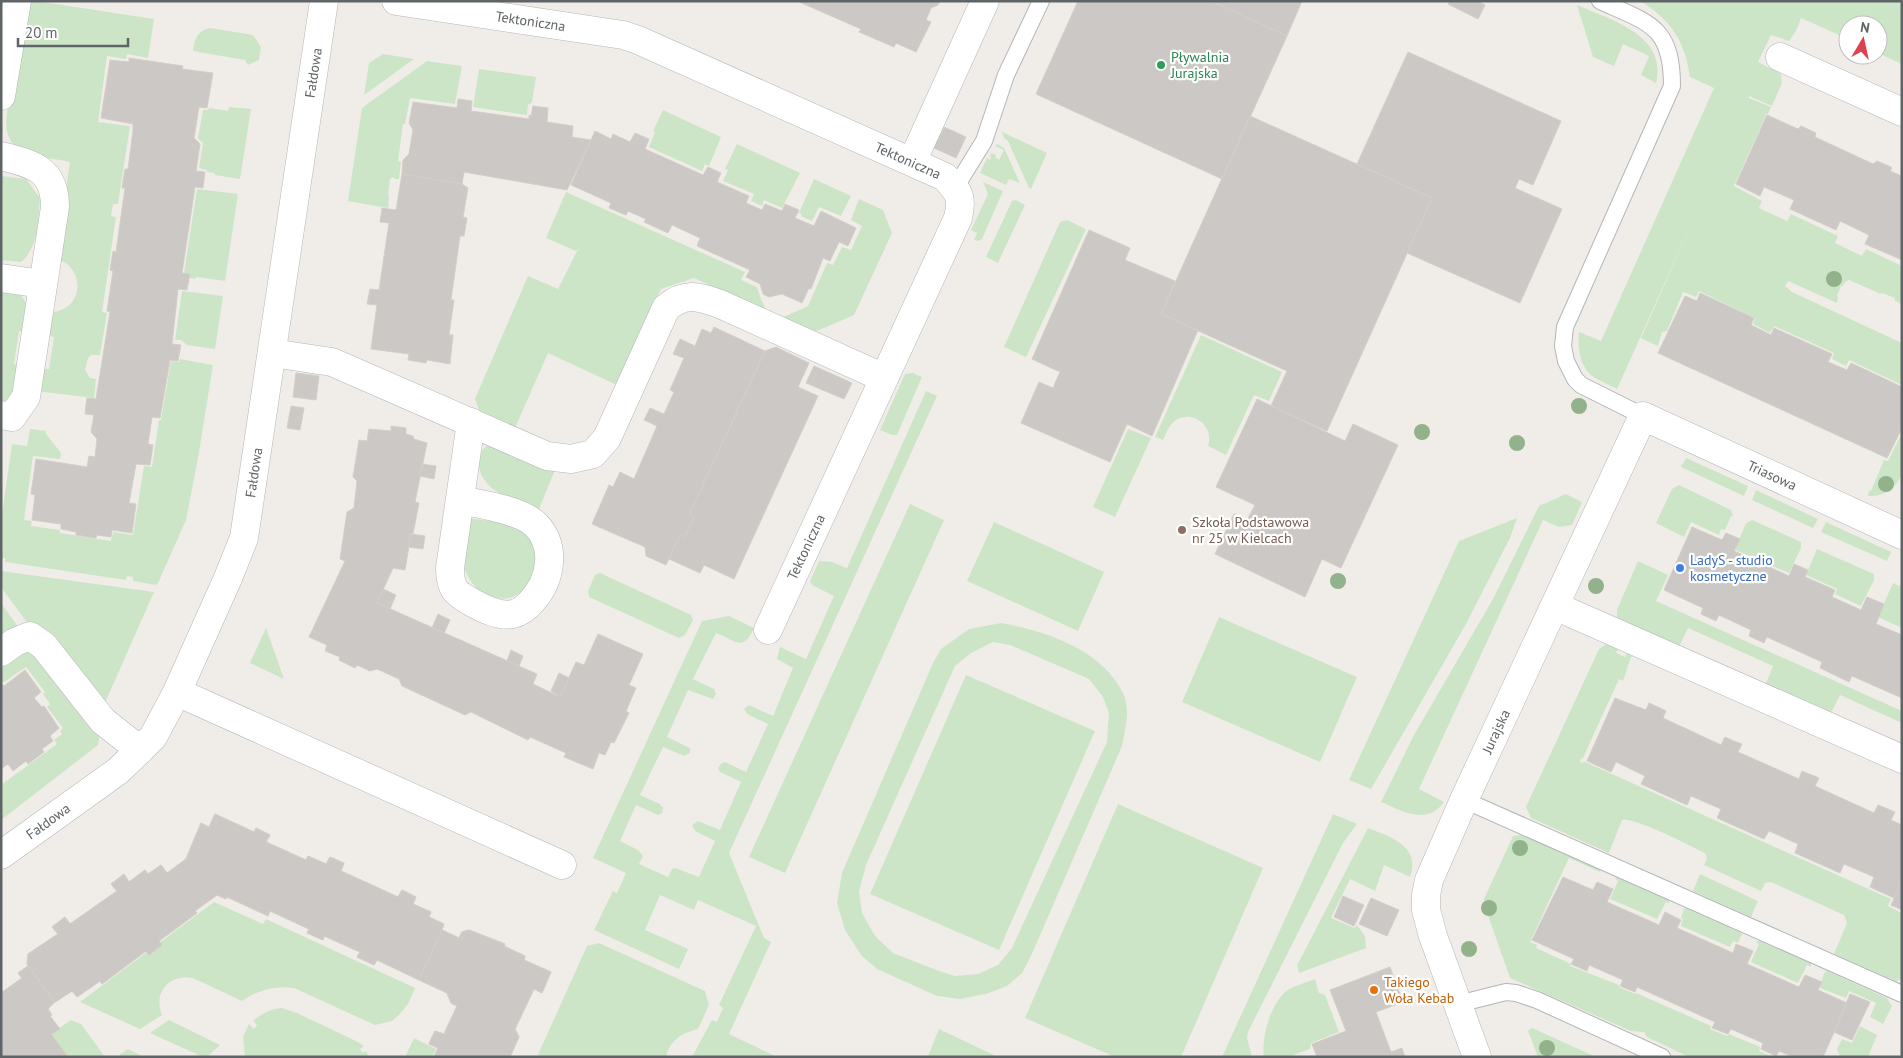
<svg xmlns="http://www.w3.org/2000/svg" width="1903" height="1058" font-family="'PT Sans',sans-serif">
  <rect width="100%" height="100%" fill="#f0ede8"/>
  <!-- green -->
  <path fill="#cce5c7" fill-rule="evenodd" d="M25,1H36L154,19L148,58L127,54L126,59L107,56L98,122L130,126L118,204H113L111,216L116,217L102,312L107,313L100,355H91L88,358L85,370L90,378L96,379L94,398L36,391L39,368L49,369L54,337L44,335L48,310C53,310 53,313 58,311C83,304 83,273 63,261L61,263L55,259L70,162C41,155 6,160 6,120Z
    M1640,1H1902V64L1878,53V25H1848V39L1801,18L1796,31L1789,41L1771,35L1758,62L1781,74L1782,83L1772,106L1749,96V98L1771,107L1768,114H1765L1766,115L1734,186L1762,201L1759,208L1787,221L1791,214L1838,236L1835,243L1862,256L1866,249L1902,266V304L1895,301V298L1882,293L1881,294L1849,280L1845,282L1843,286H1841L1837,296L1838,297L1837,303L1788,281L1785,286L1792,292L1902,343V385L1849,360L1846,366L1832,359L1834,353L1774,326L1770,333L1753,324L1755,318L1699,291L1696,297L1683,292L1667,331L1662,332L1658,346L1641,338L1694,218L1617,389C1610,385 1602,382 1595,378C1580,369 1577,347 1579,332L1601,341L1714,88L1690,77C1685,41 1671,20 1640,1Z
    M1577,5C1611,20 1668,35 1656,83L1641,75L1649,56L1623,44L1614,66L1593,57Z
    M210,28L253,35L261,47L259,60L248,65L245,60L193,51C195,38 197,31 210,28Z
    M383,54L414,59L364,95L369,63Z
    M427,61L462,66L455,104L410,98L405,124H403L398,161L401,162L399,179H395L393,177L390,179L388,195H389L388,208L348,201L362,108Z
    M479,69L536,77L532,102L528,105L527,115L473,107Z
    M229,107L251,109L240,179L215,175L214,173L207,172V170L199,168L203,143L198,138L203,110H208L209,108L228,111Z
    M663,110L721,137L709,166L705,164L702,171L649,147L655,132L653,131Z
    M1002,132L1047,153L1031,189L1029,188L1008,141L1004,138Z
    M737,144L800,173L782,208L764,200L762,206L751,201L754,194L723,181L728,170L725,169Z
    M997,144L1004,148L1020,183L1009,179L1006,185L980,173L987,158L990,160L991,157L989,155H991V153L996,155L995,157L999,160L1004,150L995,146Z
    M1,176L26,179L40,198C38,220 39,247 21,262L1,260Z
    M814,179L851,196L841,216L819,207L812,221L801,216L802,214L799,213Z
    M983,182L1003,191L982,239L978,241L974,240L977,233L971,230L988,194Z
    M197,189L238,194L225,281L196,277L195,279L190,278V273H184Z
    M566,192L745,272L741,280L757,287L761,299L769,316L746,302L694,278L661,289L617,385L548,353L515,428L481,415L475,399L528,276L558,289L579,247L576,251L546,238Z
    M859,199L883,210L892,233L854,315L810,334L777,320L808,306L827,263L833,265L842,247L851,250L862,226L851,220Z
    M1016,200L1025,205L998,263L986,257L1012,201Z
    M1067,220L1086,229L1026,357L1004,347L1060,222Z
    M1,286C30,294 28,305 28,332L19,331L14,364L24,366C22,380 16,398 1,404Z
    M182,291L223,296L215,349L187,345L181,340H175Z
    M1201,335L1282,372L1269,401L1254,395L1226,455L1208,446C1216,423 1185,405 1170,426C1167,430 1165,436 1163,440L1155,437Z
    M180,359L213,365L198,458L186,520L158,583L156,585L133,581V577L127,576L126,580L5,562V558H1V522L12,444L27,446L30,429L46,431V434L61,453L60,459L33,456L24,520L32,521L31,526L60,530V533L111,541L113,532L133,535L144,466L152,467L159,420H161L171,361L179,362Z
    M913,373L922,377L897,435H892L880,430L905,374Z
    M926,391L937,396L729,853L764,938L771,942L729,1034L777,1057H692L712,1020L717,1022L723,1008L719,1005L756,926L698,900L694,910L660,895L645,930L688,949L679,969L594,930L613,891L617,893L626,873L593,858L702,621L729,616L754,628C743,653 735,640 716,633L693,679L714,689L716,694L713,699L688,690L667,737L690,748V753L684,756L663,747L640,795L660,804L663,808L662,813L658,815L636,805L620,841L638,850L643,856L639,864L668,877L672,869L675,868L699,877L715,841L695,831L692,825L698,821L720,830L741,782L720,772L718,768L721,764L725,762L746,772L768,724L747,714L744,709L749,705L773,716L793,668L777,659L780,647L806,659L834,596L812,585L810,581L819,561L832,562L847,568Z
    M1128,429L1151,438L1115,517L1093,507Z
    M1902,433C1902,445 1903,461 1902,473C1897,488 1884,497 1868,496L1869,490L1871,491L1884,460L1888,461Z
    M489,445L555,470L539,509C518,495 496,501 482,476C480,471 478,466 479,461C480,453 482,448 489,445Z
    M1686,458L1748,486L1744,496L1681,467Z
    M1679,485L1731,510L1733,516H1731L1725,530L1721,529L1719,535L1691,522L1684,537L1656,523L1672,489Z
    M1756,490L1818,519L1813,528L1752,500Z
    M1566,494L1582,502L1572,525L1559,527L1543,520L1419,789L1444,802C1427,826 1402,811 1381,802L1414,735L1493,599L1539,506Z
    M910,504L944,520L785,873L749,857Z
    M468,518C490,522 525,521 535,545C538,552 537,564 537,572C532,579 527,589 520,593C497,609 468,589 464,565C461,550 466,533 468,518Z
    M1517,518L1510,538L1466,624L1371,789L1349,780L1459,541Z
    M1752,520L1801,542V548L1789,573L1735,550L1746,523Z
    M994,522L1104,572L1078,631L967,581Z
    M1826,522L1891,552L1887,561L1821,532Z
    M1817,549L1874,574V580L1861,606L1835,594L1837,589L1806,575Z
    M1638,561L1668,575L1656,601L1902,711V723L1840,695L1830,715L1765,686L1773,666L1688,628L1679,647L1617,621V610Z
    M1,571L154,592L104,705L86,691L36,624H28L1,587Z
    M600,573L691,615L693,620L685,635L679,638L589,597L588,591L595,575Z
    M1893,583L1902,587V628L1878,617Z
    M1,603L19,628L1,641Z
    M1219,617L1357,677L1320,762L1182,702Z
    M1001,623C1046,631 1101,649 1123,693C1131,709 1125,730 1122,746L1031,956L1022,973L1007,986L986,994L960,999L937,996L877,969L861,955L845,930L837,903L842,873L933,663L941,649L969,629ZM993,642L1010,645L1089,679L1103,697L1109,713L1107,742L1012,948L998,965L978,974L955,976L939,971L893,953L875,936L862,913L859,891L866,865L955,666L971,653Z
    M266,628L284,679L250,663Z
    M1606,644L1618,649L1616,653L1625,657L1627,653L1633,657H1631L1623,681L1619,679L1583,758L1580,760L1581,763L1585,762L1891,899L1888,906L1902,913V979L1896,981L1834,954L1847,923L1844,915L1771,882L1765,883L1761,891L1704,865L1707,858L1705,853C1690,846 1635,817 1622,820L1609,853L1531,818L1526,807L1599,649Z
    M15,650L32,651L100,733L98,745L1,820V785L57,744L54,740L62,734L60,731L63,728L47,707L50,704L43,694L45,692L26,667L4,682L1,681V659Z
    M966,675L1095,731L999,950L870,894Z
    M1118,804L1263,868L1181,1057H1115L1025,1018Z
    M1333,814L1357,824L1343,843L1248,1032L1247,1038L1252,1057H1222Z
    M1368,828C1391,837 1421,846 1410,877L1384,865L1375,891L1350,879L1331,918L1355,928L1357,925L1365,936L1366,948L1299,973L1297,965L1302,956Z
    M1523,835L1600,869V872L1569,858L1530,942L1537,945L1536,948L1571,964L1570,966L1619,985V987L1635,994L1636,993L1711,1026L1710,1029L1727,1036L1729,1034L1760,1047L1759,1051L1773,1057H1689L1647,1037L1644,1032L1631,1031L1510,978L1484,904V899L1513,836Z
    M1700,874L1758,901L1751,917L1693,891Z
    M1617,877L1669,899V903L1666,902L1657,919L1610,899L1618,881L1615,878Z
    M214,902L263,924L266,919L415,988L408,1004L399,1015L392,1021L375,1025L294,988C275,985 258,990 242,1001L193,978C169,974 153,992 162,1015L140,1029L80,1002Z
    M1686,908L1741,932L1742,936H1741L1738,943L1733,941L1730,947L1681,926L1683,919L1681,918L1684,909Z
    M1759,940L1811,963V967L1807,965L1798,983L1751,962L1759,944L1756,942Z
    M599,943L705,991L709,1005L698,1029C682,1033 670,1040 666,1057H537L587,946Z
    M1827,971L1887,998L1892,1006L1883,1024L1870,1017L1876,1003L1849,991L1846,998L1820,988L1824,973Z
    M1315,979L1319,993L1325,995L1339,1032L1311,1043L1310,1049L1288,1057H1264C1261,1037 1271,1001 1289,989C1297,985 1307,982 1315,979Z
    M282,1008L297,1013L358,1042L364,1046L360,1049L363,1053L366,1051L369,1057H245L243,1037L249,1024L254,1029L257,1025L253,1021C262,1013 271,1009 282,1008Z
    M71,1020L81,1024L105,1057H68L51,1034Z
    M169,1020L220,1045L207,1057H203L150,1033Z
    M1860,1026L1877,1035L1868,1057H1840L1837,1049L1842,1039L1852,1043Z
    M1532,1028L1596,1057H1538L1528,1031Z
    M939,1029L998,1057L928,1056Z
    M414,1038L436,1049L432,1057H405Z
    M128,1049L144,1057H120L119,1055Z"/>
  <!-- building -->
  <path fill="#ccc8c5" stroke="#d4cec7" d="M797,1H940L938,5L931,8L926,20L931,22L916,52L896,43L894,47L859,32L861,29Z
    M1078,1H1211L1287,36L1222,179L1036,94Z
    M1211,1H1302L1287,36Z
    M1450,1H1477L1485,5L1478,19L1448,4Z
    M1408,52L1561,121L1533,185L1519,179L1515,188L1562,209L1520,303L1407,253L1432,198L1357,164Z
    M129,58L183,66L182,69L213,73L207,108L199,107L194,138L200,144L196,171L205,172L203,188L195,187L182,273L190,274L187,290L178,289L172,344L181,345L178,361L170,360L160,418L152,417L148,444L153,445L150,465L136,464L129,503L136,504L132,533L112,530L111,537L97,535L96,538L76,535V532L61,529V524L32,520L35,495L31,494L36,459L87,467L89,456L95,457L97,439L91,432L94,415L85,414L86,405L87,398L96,399L110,312L107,311L113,271L110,270L113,251L116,252L125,188H122L125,169H128L133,131V124L101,118L110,60L129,62Z
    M458,99L472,101L471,111L529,119V115L531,116L533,106L548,108L547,122L573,126L572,137L591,140L567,190L464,172L462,184L402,174L403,160L409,154L413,130L409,123L413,102L457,108Z
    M1767,115L1798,129L1801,126L1816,133L1815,137L1873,164L1877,161L1891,167L1892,168L1890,171L1902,176V260L1865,244L1869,235L1840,221L1836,230L1790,209L1794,200L1764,187L1760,196L1736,184Z
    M1250,116L1432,198L1327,431L1271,406L1287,371L1161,314Z
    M944,127L966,137L956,158L934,148Z
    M595,131L611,139L613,134L630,142L635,133L649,139L645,149L703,175L708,167L721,173L717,182L749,196L746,203L762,210L765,204L782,211L785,204L799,210L795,218L814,226L821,211L856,228L848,246L839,242L830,261L823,258L811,289L809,288L802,303L782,294L769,297L763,294L760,284L746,277L750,270L697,246L700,238L672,225L668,233L644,222L646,219L628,211L626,215L609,208L611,203L571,185Z
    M402,174L462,184L468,188L463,217L467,218L464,236H460L451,300H454L449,335H453L450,364L427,360L426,363L408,360L409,354L371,349L377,305L367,304L370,289L379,290L389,223L380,222L382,208L396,210Z
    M1089,230L1130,248L1125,260L1175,281L1161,314L1198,330L1152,436L1127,424L1110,462L1021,423L1039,382L1053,388L1060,372L1032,359Z
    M1700,293L1754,318L1751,325L1771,335L1774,328L1832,354L1828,362L1847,370L1851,363L1902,387V428L1887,458L1658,353L1685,296L1697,301Z
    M714,327L765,351L689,515L694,517L685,537L680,535L666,565L646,556L645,547L592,524L609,485L613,487L620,472L634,479L657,426L644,420L650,408L664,414L674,392L670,390L684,358L673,354L680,339L695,346L702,329L711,333Z
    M776,347L809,363L798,387L818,396L734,579L704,565L700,573L669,559L680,535L685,537L694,517L689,515L765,351Z
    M814,366L852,383L844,399L806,383Z
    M296,373L319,376L316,400L293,397Z
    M1257,399L1345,441L1353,424L1398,445L1341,568L1322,559L1305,597L1215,554L1234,514L1247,520L1255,505L1216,487Z
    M291,406L304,408L300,430L287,428Z
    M391,426L406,428V434L413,436L414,439L427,443L415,502L419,503L413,534H411L405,570L393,568L377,603L537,674L533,684L560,697L576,662L584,665L598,634L643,654L629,685L636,688L626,711L629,713L614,743L611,742L605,755L599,753L593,769L564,757L566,753L530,737L528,740L471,712L465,715L402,686L399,679L377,669L370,671L357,665L355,668L339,660L340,657L325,651L327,645L309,637L345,561L340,559L347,512L354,508L357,481L353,477L359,440L367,441L369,429L391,431Z
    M422,464L436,466L434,479L420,476Z
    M1692,527L1722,540L1726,533L1740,539L1734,551L1789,576L1794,564L1808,570L1805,577L1835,590L1832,597L1861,610L1867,597L1884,604L1876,624L1902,635V698L1852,676L1849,682L1820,668L1822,662L1767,637L1764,643L1749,636L1751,630L1719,615L1716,621L1701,614L1703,608L1664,590Z
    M411,534L425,536L423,549L408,547Z
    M383,589L396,595L390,609L377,603Z
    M438,614L450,620L444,633L432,628Z
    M511,650L523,656L519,666L507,661Z
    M25,670L41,692L34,698L42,707L44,706L59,728L50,736L53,741L42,749L44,752L28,764L26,761L13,771L8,764L1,769V684L4,686Z
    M559,673L569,678L560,697L551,691Z
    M1615,698L1646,710L1649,703L1658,707L1666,711L1663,718L1721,745L1725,737L1734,741L1742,744L1738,752L1799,779L1802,771L1819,778L1815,786L1874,813L1878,805L1895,812L1891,820L1902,825V881L1894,898L1870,887L1874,877L1844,864L1840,873L1795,853L1798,844L1769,831L1764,839L1717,818L1721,809L1691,796L1687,805L1641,784L1645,776L1616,762L1611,772L1587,761Z
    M215,814L254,832L256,828L270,835L266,842L306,860L308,856L326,864L330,857L344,863L341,871L398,897L402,890L416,897L413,904L431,912L429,917L444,924L442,930L459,938L462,932L469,930L505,944L504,946L525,956L524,960L551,972L542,993L534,989L515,1029L519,1037L510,1057H434L438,1048L429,1044L432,1037L435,1031L444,1034L457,1006L451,1003L447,993L377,960L374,965L357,957L360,952L324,936L323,940L307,933L309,929L270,911L268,916L227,897L226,899L217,895L195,911L197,913L159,941L162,945L149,955L146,951L102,984L100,981L77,997L72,991L51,1005L48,1009L52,1015L50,1016L60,1029L51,1034L68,1057H1V993L22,978L18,973L28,966L27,964L28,954L58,934L52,927L65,917L70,924L117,891L111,884L124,874L129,882L145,870L148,874L161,865L167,873L186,859L201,823L209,827Z
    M215,814L254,832L256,828L270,835L266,842L306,860L308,856L326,864L330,857L344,863L341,871L398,897L402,890L416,897L413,904L431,912L429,917L444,924L442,930L419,980L377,960L374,965L357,957L360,952L324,936L323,940L307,933L309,929L270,911L268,916L227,897L226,899L217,895L195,911L197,913L159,941L162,945L149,955L146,951L102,984L100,981L77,997L72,991L55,1002L27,964L28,954L58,934L52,927L65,917L70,924L117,891L111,884L124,874L129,882L145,870L148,874L161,865L167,873L186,859L201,823L209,827Z
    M1563,877L1593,890L1597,882L1613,889L1607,902L1659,925L1665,912L1681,920L1677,928L1733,953L1736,944L1746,948L1753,951L1747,964L1799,987L1805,975L1822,982L1818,990L1847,1003L1823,1057H1793L1779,1051L1776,1056L1761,1049L1763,1043L1731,1029L1728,1034L1712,1028L1715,1022L1637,987L1635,992L1620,986L1623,980L1589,965L1587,971L1571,964L1574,959L1532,940Z
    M1902,881V910L1891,905Z
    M1343,896L1364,905L1354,926L1334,917Z
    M1371,898L1399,910L1387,936L1359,924Z
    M442,930L459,938L462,932L469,930L505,944L504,946L525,956L524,960L551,972L542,993L534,989L515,1029L519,1037L510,1057H434L438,1048L429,1044L432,1037L435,1031L444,1034L457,1006L451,1003L447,993L419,980Z
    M28,966L55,1002L48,1009L52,1015L50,1016L60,1029L51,1034L68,1057H1V993L22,978L18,973Z
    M1390,967L1403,1002L1376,1012L1391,1052L1402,1048L1405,1057H1317L1312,1044L1346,1031L1330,990Z
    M1850,994L1870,1002L1852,1040L1834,1032Z"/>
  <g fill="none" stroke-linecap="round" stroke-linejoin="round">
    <defs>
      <path id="lane" d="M1600,1C1649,23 1672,26 1672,86L1565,327L1563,346L1566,361L1575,379L1581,385L1643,416
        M955,188L984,141L1006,75L1041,1
        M1464,800L1902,994
        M1458,1004L1506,992L1516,993L1537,1000L1662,1057"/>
      <g id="street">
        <path id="s1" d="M396,1L623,35L638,40L945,177C959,193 963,196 958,218L768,630"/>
        <path d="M1780,57L1902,112"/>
        <path d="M1,96L17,1"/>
        <path d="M1,156C33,164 55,169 55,207L26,397L12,417L1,415"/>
        <path d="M912,162L985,1"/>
        <path d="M1,278L42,284"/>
        <path d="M272,353L332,362L547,456L571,459L593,454L607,438L666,308C685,292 697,296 720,304L884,378"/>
        <path d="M460,500C480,504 522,510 536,525C557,547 551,580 532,601C527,607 521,612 513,614C500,617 484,609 473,603C455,593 450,589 450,568L471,422"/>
        <path d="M1555,606L1902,759"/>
        <path d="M1,652L15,642L30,636L44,646L103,721L140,750"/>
        <path d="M177,692L562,865"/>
        <path id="s2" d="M1,855L118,771L153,737L177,692L228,578L244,538L324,1"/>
        <path id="s3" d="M1477,1057L1433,936L1426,910V895L1429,880L1464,800L1643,416L1902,535"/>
      </g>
    </defs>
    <!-- lane casing -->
    <use href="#lane" stroke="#b3b6b9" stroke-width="18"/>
    <!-- street casing -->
    <use href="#street" stroke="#b3b6b9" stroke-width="29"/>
    <!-- lane -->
    <use href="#lane" stroke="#fff" stroke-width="16"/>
    <!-- street -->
    <use href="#street" stroke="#fff" stroke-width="28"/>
  </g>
  <!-- trees -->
  <g fill="#91b28a">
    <circle cx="1834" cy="279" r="8"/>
    <circle cx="1579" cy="406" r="8"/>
    <circle cx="1422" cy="432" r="8"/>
    <circle cx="1517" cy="443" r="8"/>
    <circle cx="1886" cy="484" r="8"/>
    <circle cx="1338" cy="581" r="8"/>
    <circle cx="1596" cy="586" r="8"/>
    <circle cx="1520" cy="848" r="8"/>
    <circle cx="1489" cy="908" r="8"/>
    <circle cx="1469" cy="949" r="8"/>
    <circle cx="1547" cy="1048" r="8"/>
  </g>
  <!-- markers -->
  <circle fill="#2e9e5b" stroke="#fff" stroke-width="2" cx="1161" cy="65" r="5"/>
  <circle fill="#8d6e63" stroke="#fff" stroke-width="2" cx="1182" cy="530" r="5"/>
  <circle fill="#3f7fe0" stroke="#fff" stroke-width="2" cx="1680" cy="568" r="5"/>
  <circle fill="#e8710a" stroke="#fff" stroke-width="2" cx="1374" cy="990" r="5"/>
  <g text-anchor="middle" stroke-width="4.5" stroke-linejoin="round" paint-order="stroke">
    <!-- street labels -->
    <g font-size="14" fill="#5f6467" stroke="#fff">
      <text dy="5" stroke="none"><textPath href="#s1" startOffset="136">Tektoniczna</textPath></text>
      <text dy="5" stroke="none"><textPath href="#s2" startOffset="882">Fałdowa</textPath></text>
      <text dy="5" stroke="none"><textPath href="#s1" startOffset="541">Tektoniczna</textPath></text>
      <text dy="5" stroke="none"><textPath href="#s2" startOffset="478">Fałdowa</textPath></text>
      <text dy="5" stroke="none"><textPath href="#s3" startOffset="839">Triasowa</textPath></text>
      <text transform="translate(806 547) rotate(-65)" y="5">Tektoniczna</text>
      <text dy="5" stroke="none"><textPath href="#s3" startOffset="349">Jurajska</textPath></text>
      <text dy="5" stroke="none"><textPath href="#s2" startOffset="58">Fałdowa</textPath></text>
    </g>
    <!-- leisure labels -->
    <g font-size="14" fill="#27864d" stroke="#fff" text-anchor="start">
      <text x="1171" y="62">Pływalnia<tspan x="1171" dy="16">Jurajska</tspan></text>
    </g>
    <!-- education labels -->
    <g font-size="14" fill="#785e54" stroke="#fff" text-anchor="start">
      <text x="1192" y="527">Szkoła Podstawowa<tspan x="1192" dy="16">nr 25 w Kielcach</tspan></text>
    </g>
    <!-- shop labels -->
    <g font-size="14" fill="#366cbe" stroke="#fff" text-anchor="start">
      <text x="1690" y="565">LadyS - studio<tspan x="1690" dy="16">kosmetyczne</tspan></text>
    </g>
    <!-- food labels -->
    <g font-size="14" fill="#c56008" stroke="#fff" text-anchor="start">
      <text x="1384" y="987">Takiego<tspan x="1384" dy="16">Woła Kebab</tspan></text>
    </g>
  </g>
  <!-- border -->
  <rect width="1903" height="1058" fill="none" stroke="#5f6467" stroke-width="5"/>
  <!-- north arrow -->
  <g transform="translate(1863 40) rotate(9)"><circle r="24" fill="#ffffff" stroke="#bfc1c2"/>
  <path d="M0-4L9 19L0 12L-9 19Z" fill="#db434f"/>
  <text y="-8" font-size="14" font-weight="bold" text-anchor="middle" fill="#5f6467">N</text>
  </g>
  <!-- scale -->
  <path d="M18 38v8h110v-8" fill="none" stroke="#5f6467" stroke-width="2.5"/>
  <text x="25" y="38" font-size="15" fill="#5f6467" stroke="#ffffff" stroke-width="4" paint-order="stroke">20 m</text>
</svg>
